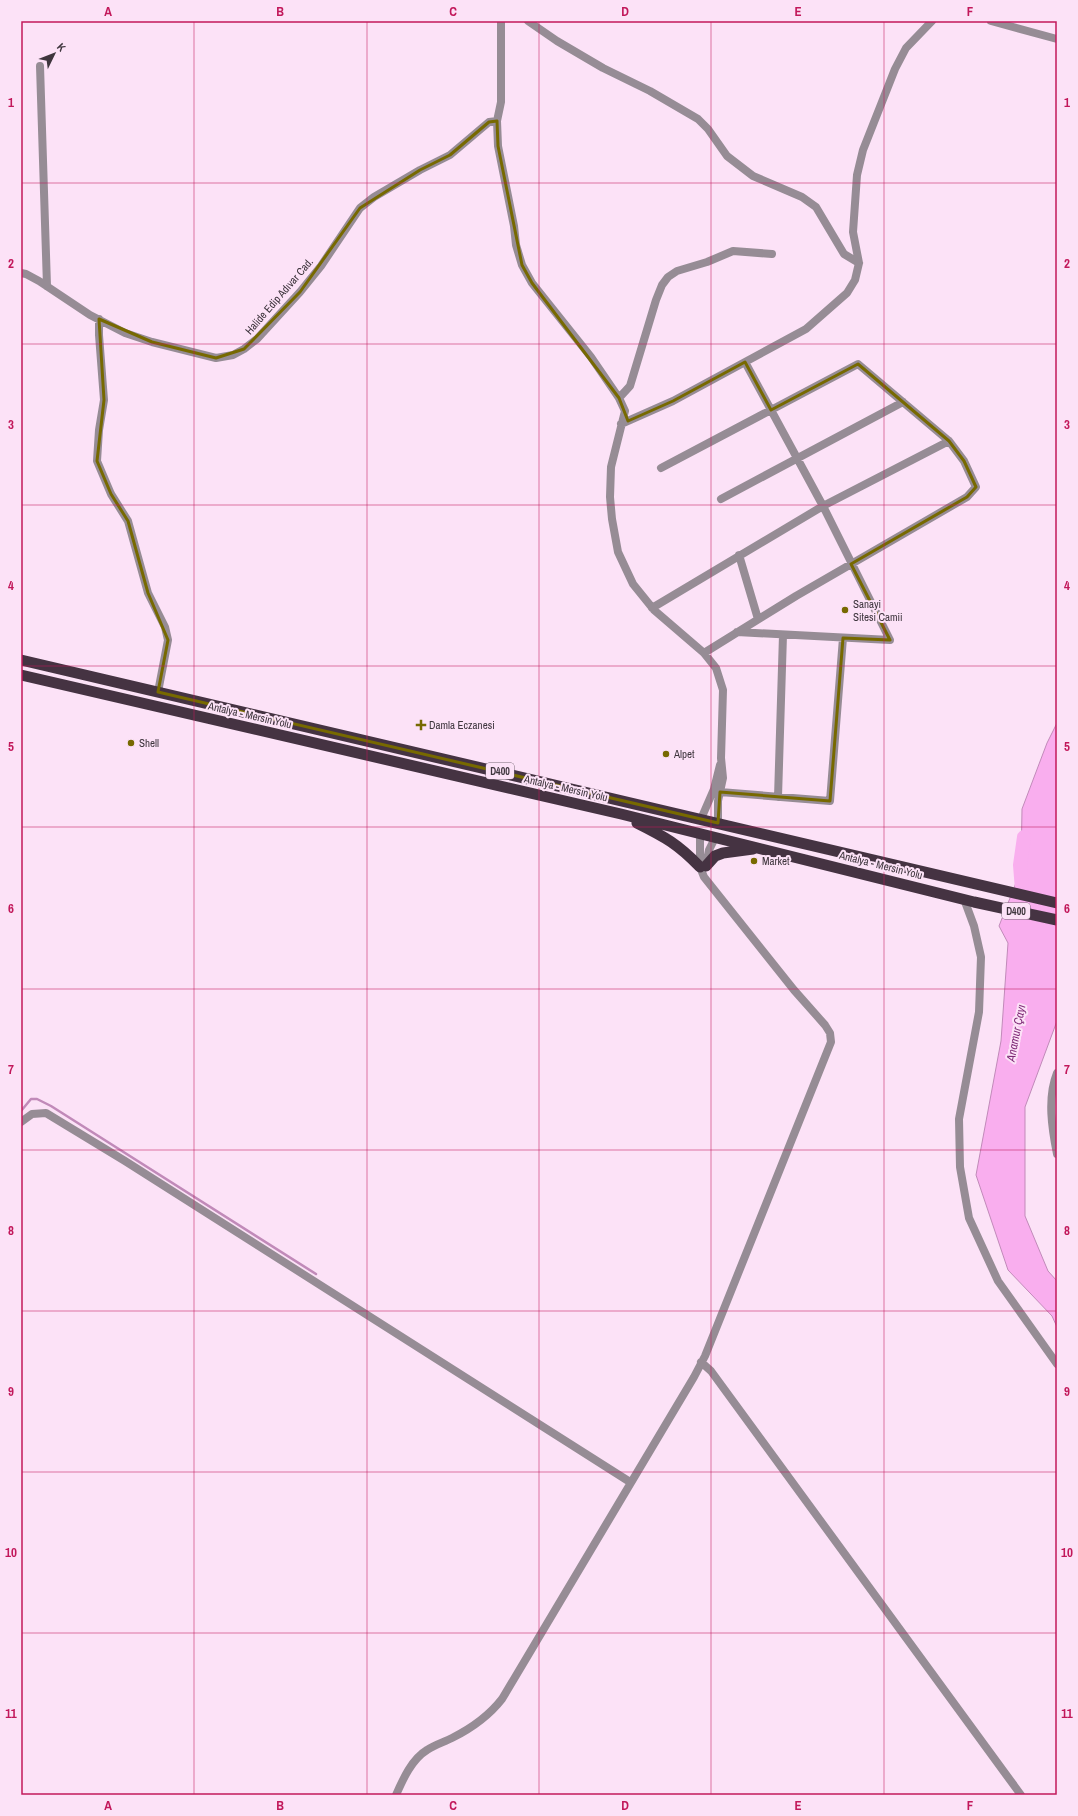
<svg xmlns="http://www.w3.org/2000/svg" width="1078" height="1816" font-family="'Archivo Narrow',sans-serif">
  <rect width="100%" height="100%" fill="#fce2f7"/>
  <!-- water -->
  <path fill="#f9aeee" stroke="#c18ab9" d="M1057,723V1021L1025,1107V1216L1048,1271L1057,1281V1327L1052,1316L1008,1270L976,1175L1001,1041L1008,943L999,926L1021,870L1022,809L1047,743Z"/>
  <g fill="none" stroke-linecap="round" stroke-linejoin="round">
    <!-- stream -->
    <path stroke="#c18ab9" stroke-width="2.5" d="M21,1111L31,1099H37L51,1106L316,1274"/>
    <!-- river -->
    <path stroke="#f9aeee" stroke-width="14" d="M1022,890L1020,865L1024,837"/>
    <!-- minor -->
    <path stroke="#968c95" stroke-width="8" d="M501,21V102L497,121L498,146L514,226L516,245L522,265L532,283L591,357L619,398L625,411L611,467L610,497L612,519L618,552L633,584L654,610L704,653L716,668L723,690L721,758L723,778L718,801V823
      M528,21L557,41L603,68L650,91L698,119L708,129L727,156L753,176L802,197L816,207L844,254L859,263
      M991,21L1057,39
      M40,66L47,286
      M21,273L26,274L39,281L90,315L125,333L152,342L216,358L233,355L244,349L257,339L300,292L321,266L360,208L374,197L420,170L450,155L489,122L497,121
      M99,319V335L104,400L99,430L97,461L111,494L128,521L148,593L165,627L168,640L158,692
      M619,398L630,386L656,300L662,285L668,277L677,271L707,262L733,251L772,254
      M621,424L673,401L806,329L847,293L855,280L859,263L853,232L857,175L863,150L895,69L906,48L932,21
      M661,468L858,364L949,441L964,461L976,487L967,497L796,596L704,653
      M721,499L903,402
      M739,555L758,619
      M652,608L823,506L949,441
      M737,632L890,640L823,506L745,362
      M720,792L830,801L843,638
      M778,797L783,635
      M701,819L714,789L720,765
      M706,865L709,850L715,838
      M964,899L974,926L981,957L979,1012L959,1119L960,1167L969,1218L998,1281L1057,1364
      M1057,1073C1047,1098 1052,1129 1057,1154
      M21,1122L32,1114L46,1113L125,1161L630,1482
      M701,1362L711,1371L1021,1795
      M396,1795C403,1779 412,1759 427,1750C434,1745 444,1742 452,1738C472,1728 488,1717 502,1699L694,1377L705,1356L831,1042L830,1033L825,1025L794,990L704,877L700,867V834"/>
    <!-- trunk -->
    <path stroke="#453342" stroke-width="11" d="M21,660L1057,903
      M21,675L621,814L974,902L1057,920
      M637,823C665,837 678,844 700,867
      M706,866L715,856L723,853L753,849"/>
  </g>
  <!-- marked area -->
  <path fill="none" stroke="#776900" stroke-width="3" stroke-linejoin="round" d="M497,121L498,146L522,265L532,283L619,398L628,421L673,401L745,362L771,410L858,364L949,441L964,461L976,487L967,497L851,564L890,640L843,638L830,801L720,792L718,823L158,692L168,640L148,593L128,521L111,494L97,461L104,400L99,319L152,342L216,358L244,349L300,292L360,208L420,170L450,155L489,122Z"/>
  <!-- grid -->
  <path fill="none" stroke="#c2185b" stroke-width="1" stroke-opacity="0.55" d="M194,21V1795M367,21V1795M539,21V1795M711,21V1795M884,21V1795M21,183H1057M21,344H1057M21,505H1057M21,666H1057M21,827H1057M21,989H1057M21,1150H1057M21,1311H1057M21,1472H1057M21,1633H1057"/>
  <!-- markers -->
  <g fill="#776900" stroke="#fce2f7" stroke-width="1.5">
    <circle cx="845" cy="610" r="4"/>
    <path d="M419 719h4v4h4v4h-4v4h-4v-4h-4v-4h4z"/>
    <circle cx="131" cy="743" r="4"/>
    <circle cx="666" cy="754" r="4"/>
    <circle cx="754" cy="861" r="4"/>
  </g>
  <g text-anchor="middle" stroke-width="4" stroke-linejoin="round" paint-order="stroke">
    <!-- shield labels -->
    <g fill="#fce2f7" stroke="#776975" stroke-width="1">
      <rect x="486" y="763" width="28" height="16" rx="3"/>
      <rect x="1002" y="903" width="28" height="16" rx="3"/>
    </g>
    <g font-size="10" font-weight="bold" fill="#3e353d">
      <text x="500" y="775">D400</text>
      <text x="1016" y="915">D400</text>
    </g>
    <!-- street labels -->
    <g font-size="11" fill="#3e353d" stroke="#fce2f7">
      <text transform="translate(279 296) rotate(-49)" y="4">Halide Edip Adıvar Cad.</text>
      <text transform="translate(250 715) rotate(13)" y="4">Antalya - Mersin Yolu</text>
      <text transform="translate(566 788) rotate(13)" y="4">Antalya - Mersin Yolu</text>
      <text transform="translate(881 865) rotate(14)" y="4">Antalya - Mersin Yolu</text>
    </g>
    <!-- poi labels -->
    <g font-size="11" fill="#3e353d" stroke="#fce2f7" text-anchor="start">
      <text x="853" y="608">Sanayi<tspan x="853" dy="13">Sitesi Camii</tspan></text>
      <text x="429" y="729">Damla Eczanesi</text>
      <text x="139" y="747">Shell</text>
      <text x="674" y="758">Alpet</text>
      <text x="762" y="865">Market</text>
    </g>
    <!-- water labels -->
    <g font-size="12" font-style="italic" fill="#7e2a76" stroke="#fce2f7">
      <text transform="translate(1016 1033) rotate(-79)" y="4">Anamur Çayı</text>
    </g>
  </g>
  <!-- border -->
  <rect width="1078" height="1816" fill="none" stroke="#fce2f7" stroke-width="44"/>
  <!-- north arrow -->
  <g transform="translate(54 54) rotate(47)" stroke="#fce2f7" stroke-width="3" paint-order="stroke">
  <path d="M0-3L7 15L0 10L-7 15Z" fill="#3e353d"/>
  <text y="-6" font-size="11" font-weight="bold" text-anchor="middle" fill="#3e353d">K</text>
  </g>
  <rect x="22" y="22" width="1034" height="1772" fill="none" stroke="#c2185b" stroke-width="1.5"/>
  <g font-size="13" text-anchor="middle" font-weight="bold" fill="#c2185b">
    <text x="108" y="16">A</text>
    <text x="280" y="16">B</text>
    <text x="453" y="16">C</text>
    <text x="625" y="16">D</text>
    <text x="798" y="16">E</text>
    <text x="970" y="16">F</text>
    <text x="11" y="107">1</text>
    <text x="1067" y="107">1</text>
    <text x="11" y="268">2</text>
    <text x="1067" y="268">2</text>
    <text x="11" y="429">3</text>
    <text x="1067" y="429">3</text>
    <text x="11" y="590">4</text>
    <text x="1067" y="590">4</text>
    <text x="11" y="751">5</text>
    <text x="1067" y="751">5</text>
    <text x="11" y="913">6</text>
    <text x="1067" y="913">6</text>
    <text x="11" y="1074">7</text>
    <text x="1067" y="1074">7</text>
    <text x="11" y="1235">8</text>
    <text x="1067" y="1235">8</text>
    <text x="11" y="1396">9</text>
    <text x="1067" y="1396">9</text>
    <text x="11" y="1557">10</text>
    <text x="1067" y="1557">10</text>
    <text x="11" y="1718">11</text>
    <text x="1067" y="1718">11</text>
    <text x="108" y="1810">A</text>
    <text x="280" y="1810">B</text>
    <text x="453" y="1810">C</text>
    <text x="625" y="1810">D</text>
    <text x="798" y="1810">E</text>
    <text x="970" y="1810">F</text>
  </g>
</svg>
